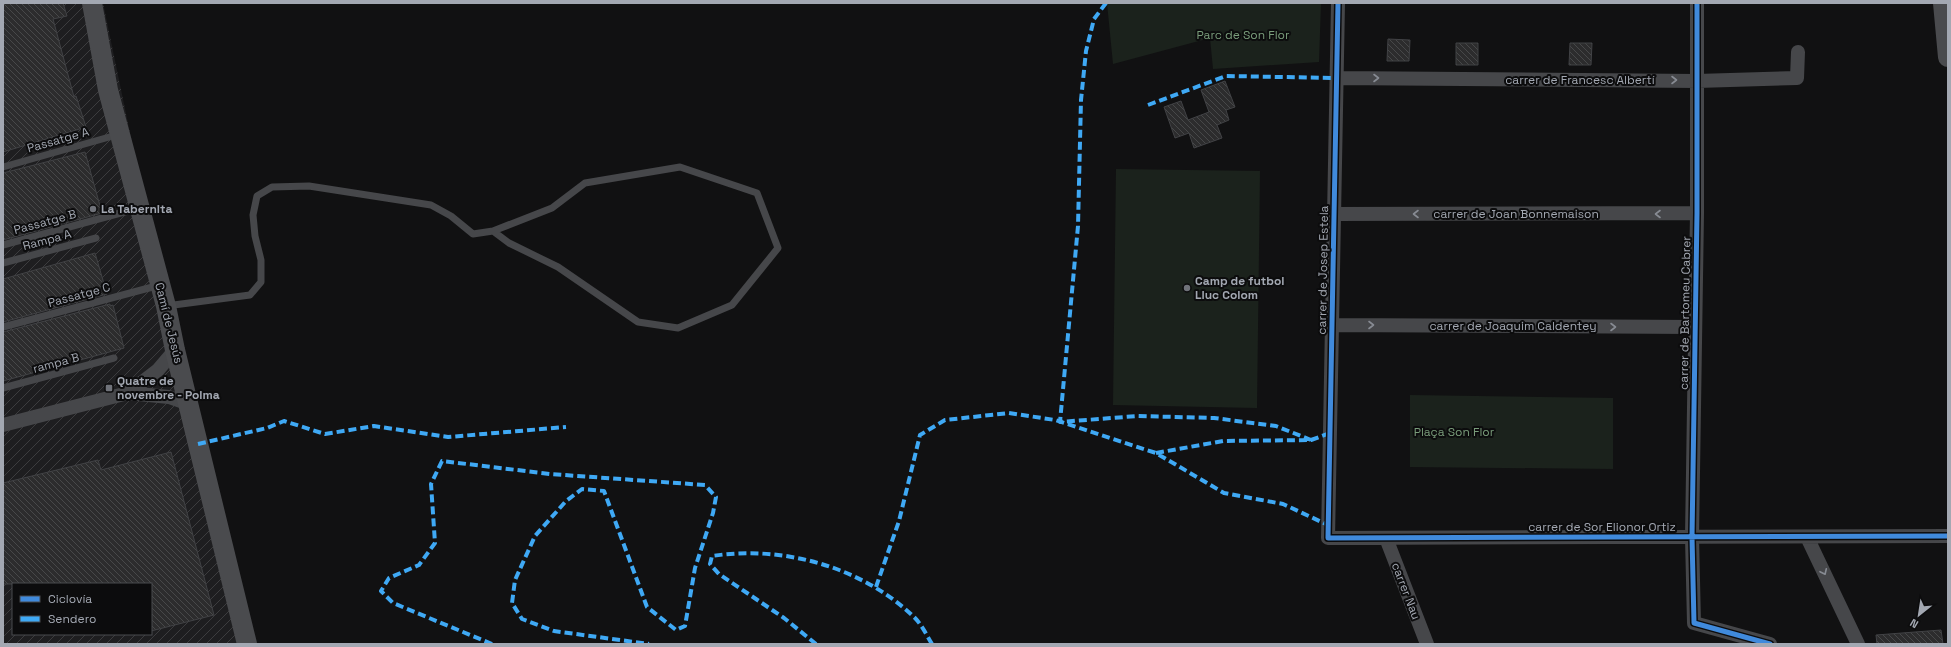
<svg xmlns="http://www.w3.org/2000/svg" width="1951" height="647" font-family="'Space Grotesk',sans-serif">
  <defs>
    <pattern id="industrial-furrows" width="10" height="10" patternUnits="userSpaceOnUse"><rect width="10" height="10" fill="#1e1e20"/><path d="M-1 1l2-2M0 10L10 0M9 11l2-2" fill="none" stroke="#3c3c3e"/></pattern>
    <pattern id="building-back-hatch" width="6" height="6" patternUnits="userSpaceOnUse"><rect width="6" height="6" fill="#2c2c2d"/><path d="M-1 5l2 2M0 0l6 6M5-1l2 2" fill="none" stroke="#474849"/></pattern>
  </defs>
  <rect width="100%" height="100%" fill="#111112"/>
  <!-- industrial -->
  <path fill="url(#industrial-furrows)" fill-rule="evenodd" d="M3,3H103L175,350L247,644H3ZM13,584H151V634H13Z"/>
  <!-- park -->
  <path fill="#1b221c" d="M1107,3H1321L1319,62L1213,69L1210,38L1113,64Z
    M1116,169L1260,171L1257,408L1113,405Z
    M1410,395L1613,398V469L1410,467Z"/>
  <!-- building -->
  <path fill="url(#building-back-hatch)" stroke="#414245" d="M3,3H63L67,16L53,19L74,97L76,96L86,127L3,152Z
    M1388,39L1410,40L1409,61H1387Z
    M1456,43H1478V65H1456Z
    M1570,43H1592L1591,65H1569Z
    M1225,81L1235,107L1226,110L1229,120L1217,125L1222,138L1194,148L1189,133L1175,138L1164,107L1181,101L1188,120L1209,112L1201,90Z
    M85,152L102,213L3,240V173Z
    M95,253L107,294L3,322V279Z
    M110,304V306L113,305L124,348L3,381V332Z
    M171,452L214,615L151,631V584H3V483L98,460L101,470Z
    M1941,630L1943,644H1877L1876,635Z"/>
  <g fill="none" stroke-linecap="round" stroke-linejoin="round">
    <!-- lane -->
    <path stroke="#46474a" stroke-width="7" d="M3,167L120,134
      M3,245L139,208
      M3,263L96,238
      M166,306L250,295L261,282V260L255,236L253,215L257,196L272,187L309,186L431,205L451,216L473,234L493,231L509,243L558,267L638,322L678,328L732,305L778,248L757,193L680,167L585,183L552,208L493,231
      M3,327L160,285
      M3,388L114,358"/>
    <!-- street -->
    <path stroke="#46474a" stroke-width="14" d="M1338,3L1328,538L1948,536
      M1697,3V213L1692,537L1694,623L1770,644
      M1337,78L1697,81L1797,78L1798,52
      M1334,214L1697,213
      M1332,325L1694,327
      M128,393L158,370L175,350
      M3,425L128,393L169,397L189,404
      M1807,537L1858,644
      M1386,538L1427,644"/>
    <!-- secondary -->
    <path stroke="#4a4b4e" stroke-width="20" d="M92,3L108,90L166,306L175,350L247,644
      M1943,3L1948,57"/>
    <!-- quiet -->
    <path stroke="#3fa9f5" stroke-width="4" stroke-dasharray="8 4" stroke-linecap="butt" d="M1106,3L1094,19L1086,51L1081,100L1078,226L1060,422L1138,416L1214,418L1276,426L1311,440
      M1148,105L1226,76L1337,78
      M198,444L267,428L284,421L325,434L374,426L448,437L566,427
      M1156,453L1223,441L1311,440L1330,433
      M876,587L899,521L920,435L945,420L1009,413L1055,420L1156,453L1224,493L1283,504L1328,525
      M492,644L393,603L381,591L389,578L419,565L435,543L431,484L442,461L550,474L705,485L716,497L713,513L695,568L685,626L676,630L647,607L604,491L582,489L566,501L535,536L515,580L512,603L522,619L554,631L649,644
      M816,644L784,618L719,574L710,564L712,556C783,545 863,567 915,618C922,625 927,636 932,644"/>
    <defs>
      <path id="cycleway" d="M1338,3L1328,538L1948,536
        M1697,3V213L1692,537L1694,623L1770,644"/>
    </defs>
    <!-- cycleway casing -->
    <use href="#cycleway" stroke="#0c0c0d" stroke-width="8"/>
    <!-- cycleway -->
    <use href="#cycleway" stroke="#408adc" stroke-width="5"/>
  </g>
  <!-- one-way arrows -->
  <defs><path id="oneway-chevron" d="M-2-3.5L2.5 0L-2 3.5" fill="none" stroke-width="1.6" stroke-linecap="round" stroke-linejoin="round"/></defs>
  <g stroke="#878b93">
    <use href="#oneway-chevron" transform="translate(1376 78)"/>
    <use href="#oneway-chevron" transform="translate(1674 80)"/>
    <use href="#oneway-chevron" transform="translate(1416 214) rotate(180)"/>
    <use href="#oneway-chevron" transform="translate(1658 214) rotate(180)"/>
    <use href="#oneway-chevron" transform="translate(1371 325)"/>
    <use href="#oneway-chevron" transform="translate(1613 327)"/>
    <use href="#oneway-chevron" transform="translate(1824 572) rotate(65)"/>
  </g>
  <!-- markers -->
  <g fill="#70737a" stroke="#0c0c0d" stroke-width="1.5">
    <circle cx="93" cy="209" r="4"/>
    <circle cx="1187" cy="288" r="4"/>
    <rect x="105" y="384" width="8" height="8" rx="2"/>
  </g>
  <g text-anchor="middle" stroke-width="4" stroke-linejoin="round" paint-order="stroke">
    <!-- park labels -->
    <g font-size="12" fill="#7a9d7b" stroke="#0c0c0d">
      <text x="1243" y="39">Parc de Son Flor</text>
      <text x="1454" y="436">Plaça Son Flor</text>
    </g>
    <!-- street labels -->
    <g font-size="12" fill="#a3a8b2" stroke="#0c0c0d">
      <text x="1580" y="84">carrer de Francesc Albertí</text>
      <text transform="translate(58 140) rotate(-16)" y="4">Passatge A</text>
      <text x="1516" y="218">carrer de Joan Bonnemaison</text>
      <text transform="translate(45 222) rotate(-15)" y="4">Passatge B</text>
      <text transform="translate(47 240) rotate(-15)" y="4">Rampa A</text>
      <text transform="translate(1323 270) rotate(-89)" y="4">carrer de Josep Estela</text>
      <text transform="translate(79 295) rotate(-15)" y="4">Passatge C</text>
      <text transform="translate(1685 313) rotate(-89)" y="4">carrer de Bartomeu Cabrer</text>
      <text transform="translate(169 323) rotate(76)" y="4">Camí de Jesús</text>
      <text x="1513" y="330">carrer de Joaquim Caldentey</text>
      <text transform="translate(56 363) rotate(-15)" y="4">rampa B</text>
      <text x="1602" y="531">carrer de Sor Elionor Ortiz</text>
      <text transform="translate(1406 591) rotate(69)" y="4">carrer Nau</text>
    </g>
    <!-- poi labels -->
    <g font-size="12" font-weight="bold" fill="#a3a8b2" stroke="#0c0c0d" text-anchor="start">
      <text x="101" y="213">La Tabernita</text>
      <text x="1195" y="285">Camp de futbol<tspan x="1195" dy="14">Lluc Colom</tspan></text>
      <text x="117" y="385">Quatre de<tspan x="117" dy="14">novembre - Poima</tspan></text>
    </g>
  </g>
  <!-- border -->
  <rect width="1951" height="647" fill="none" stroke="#a3a8b2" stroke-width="8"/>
  <!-- legend -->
  <rect x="12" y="583" width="140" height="52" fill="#0c0c0d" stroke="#484a4f"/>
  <rect x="20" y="596" width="20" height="6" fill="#408adc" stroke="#484a4f"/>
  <text x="48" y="603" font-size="12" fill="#a3a8b2">Ciclovía</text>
  <rect x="20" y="616" width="20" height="6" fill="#3fa9f5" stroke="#484a4f"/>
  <text x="48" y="623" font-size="12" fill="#a3a8b2">Sendero</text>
  <!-- north arrow -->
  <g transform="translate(1919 615) rotate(210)" stroke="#0c0c0d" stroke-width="3" paint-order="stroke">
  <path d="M0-3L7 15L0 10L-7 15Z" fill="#a3a8b2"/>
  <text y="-6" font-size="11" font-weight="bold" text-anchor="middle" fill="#a3a8b2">N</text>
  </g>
</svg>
